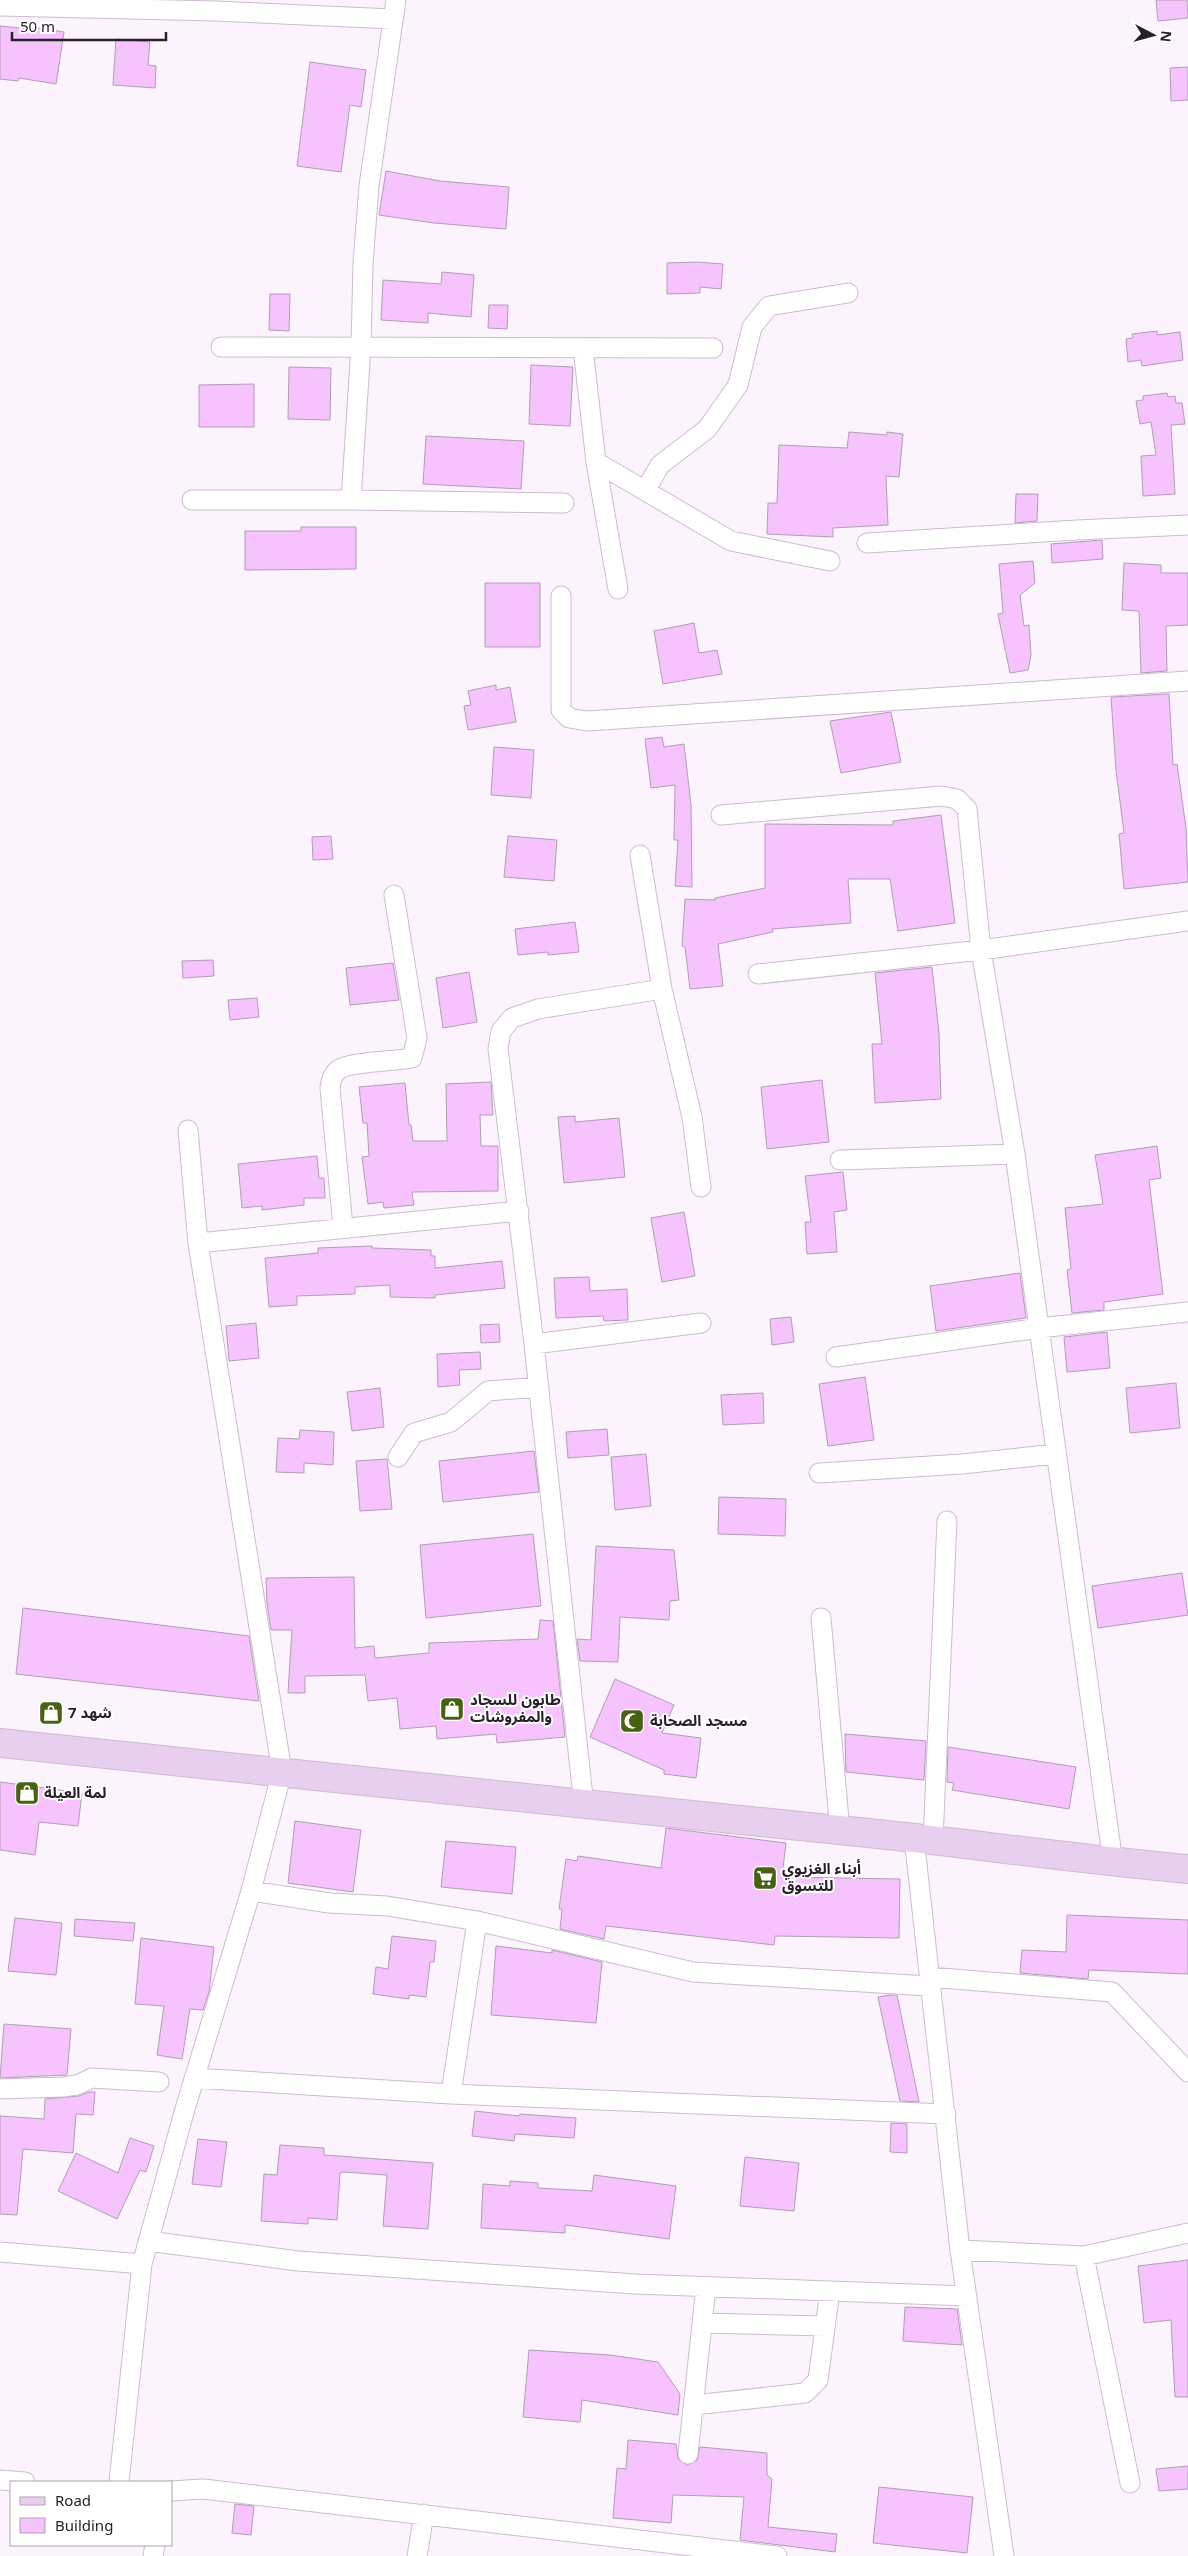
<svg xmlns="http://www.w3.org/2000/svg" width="1188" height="2556" font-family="'Noto Sans','Noto Sans Arabic',sans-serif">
  <rect width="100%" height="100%" fill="#fcf4fd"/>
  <!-- building -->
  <path fill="#f6c3ff" stroke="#b19eb4" d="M1156,0H1187L1188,18L1158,21Z
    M0,26L32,29L33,27L64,32L56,84L19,78L18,81L0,79Z
    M116,39L150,42L148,65L156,66L155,88L113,85Z
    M310,62L366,70L361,107L350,105L341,172L297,166Z
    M1188,67V100L1171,101L1170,68Z
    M386,171L440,181L509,187L506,229L434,223L379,215Z
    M697,262L723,264L721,289L700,287V293L667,294V263Z
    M442,272L474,275L471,317L428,313V323L381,320L383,280L441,284Z
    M270,294H290L289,331L269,330Z
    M489,305H508L507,329L488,328Z
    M1157,331V335L1180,332L1183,360L1142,366L1141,360L1128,362L1126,339L1133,338L1132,334Z
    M531,365L573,367L570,426L529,424Z
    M289,367L331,368L330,420L288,419Z
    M254,384V427H199V385Z
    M1167,393L1168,397L1175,396L1176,403H1182L1185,424L1171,425L1175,494L1143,496L1141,456L1156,455L1151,422L1140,424L1136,401L1143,400V396Z
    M849,432L887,435V432L903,434L899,477L886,476L888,525L833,528V537L767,534L768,503H777L779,445L847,448Z
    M426,436L524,441L521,489L423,484Z
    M1016,494H1038L1037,521L1015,523Z
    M301,527H356V569L245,570V531H301Z
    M1102,540L1103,559L1052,563L1051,544Z
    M1033,561L1035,583L1020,595L1024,626L1029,625L1031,655L1028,670L1010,673L998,614L1003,613L999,564Z
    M1124,563L1161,565V573H1188V625L1166,626L1167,671L1141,673L1139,611L1122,610Z
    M485,583H540V647H485Z
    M694,623L699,653L717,650L722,674L663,684L654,631Z
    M496,685V690L510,687L516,722L468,730L464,706L471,705L468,691Z
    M1169,694L1173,765L1177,764L1186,828L1188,882L1124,889L1119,834L1124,833L1116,770L1111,697Z
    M891,712L901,762L841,773L830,721Z
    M662,737L664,747L684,744L691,805L692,887L675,886L678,840H674L675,785L651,788L645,739Z
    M494,747L534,750L531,798L491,795Z
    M941,815L955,923L898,931L890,879H848L851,923L772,929L773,932L718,944L723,986L690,989L685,947L682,946L685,899L715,900V898L765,888V824L893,825V821Z
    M331,836L333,859L313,860L312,837Z
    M508,836L557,840L554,881L504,877Z
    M575,922L579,952L548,955V952L518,955L515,929Z
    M213,960L214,976L183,978L182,961Z
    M393,963L399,1000L350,1005L346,968Z
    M932,967L939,1033L941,1099L875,1103L872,1044H882L875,973Z
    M469,972L477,1022L443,1028L436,978Z
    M257,998L259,1017L230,1020L228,1000Z
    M822,1080L829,1142L767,1149L761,1087Z
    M491,1082L493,1115H480L481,1146H498V1191L412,1192L414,1205L384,1208L383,1202L368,1204L362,1157L369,1156L367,1123H363L359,1087L405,1083L409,1125H411L413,1141H447L446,1084Z
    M575,1116V1122L619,1118L625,1177L564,1183L558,1117Z
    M1157,1146L1161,1178L1149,1180L1163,1294L1104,1302V1310L1072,1313L1067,1270L1071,1269L1065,1208L1103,1204L1095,1155Z
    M317,1156L319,1178H324L325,1198H304V1205L262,1210V1206L242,1208L238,1164Z
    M843,1172L847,1210L834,1212L837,1252L807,1254L805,1222H811L805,1176Z
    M684,1212L695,1276L662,1282L651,1218Z
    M372,1246V1248L431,1250V1256H435V1268L502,1261L505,1288L435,1295V1298L390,1297V1285L355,1287V1294L297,1296V1305L269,1307L265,1258L318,1253V1248Z
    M1020,1273L1026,1318L936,1331L930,1286Z
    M589,1277L590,1291L627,1289L628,1320L604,1321L603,1316L556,1318L554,1278Z
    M791,1317L794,1342L772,1345L770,1319Z
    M256,1323L259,1358L229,1361L226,1326Z
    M499,1324L500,1342L481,1343L480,1325Z
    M1107,1332L1110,1368L1067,1372L1064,1337Z
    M480,1352L481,1369L459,1370L460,1385L438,1387L437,1354Z
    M865,1377L874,1440L828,1446L819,1384Z
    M1176,1383L1180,1428L1130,1433L1126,1388Z
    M380,1388L384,1427L352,1431L347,1392Z
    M763,1393L764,1423L723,1425L721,1395Z
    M607,1429L609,1455L568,1458L566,1432Z
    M300,1430L334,1432L333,1465L304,1463V1473L276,1472L278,1438L299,1439Z
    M534,1451L539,1492L443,1502L439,1461Z
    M646,1454L651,1506L615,1510L611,1457Z
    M387,1459L392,1509L360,1511L356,1461Z
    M719,1497L786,1499L785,1536L718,1534Z
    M533,1534L541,1606L426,1618L420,1545Z
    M596,1546L674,1550L679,1600L670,1601L669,1620L620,1617L618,1662L580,1661L577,1639L591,1640Z
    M1182,1573L1188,1615L1098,1628L1092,1586Z
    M354,1577L355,1648L374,1646L375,1658L429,1653V1643L538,1639L540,1620L553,1621L565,1737L497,1743L496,1734L437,1739L436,1726L400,1729L397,1698L368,1701L365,1675L305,1676V1693H288L292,1630H271L267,1603L266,1578Z
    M23,1608L249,1636L259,1701L16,1674Z
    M615,1679L674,1705L662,1733L701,1738L696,1778L664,1774V1770L590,1737Z
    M845,1734L926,1741L924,1780L846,1772Z
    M948,1747L1076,1767L1069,1809L952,1790L954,1783L947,1782Z
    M0,1782L82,1793L78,1826L39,1822L35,1855L0,1850Z
    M295,1821L361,1830L353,1892L288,1883Z
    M666,1828L786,1843L782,1877L900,1879L899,1938L775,1936L774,1945L606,1926L604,1939L560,1929L562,1909H559L566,1859L577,1861L578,1856L661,1868Z
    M446,1841L516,1847L512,1894L441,1887Z
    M1067,1915L1188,1920V1974L1089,1970L1088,1979L1020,1973L1022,1950L1066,1952Z
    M15,1918L62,1923L56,1975L8,1971Z
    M75,1919L135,1923L133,1941L74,1936Z
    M392,1936L436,1941L434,1962H430L426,1997L409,1995V1999L373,1994L376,1967L388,1969Z
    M141,1938L214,1947L209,1992L203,2010L190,2009L182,2059L157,2055L164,2006L135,2004Z
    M496,1946L552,1953V1950L602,1962L596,2023L491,2015Z
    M890,1995H897L919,2102L900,2101L878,1997Z
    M4,2024L71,2029L67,2075L0,2078Z
    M89,2092H95L93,2115L76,2114L73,2153L23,2149L17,2215L0,2214V2116L44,2119L45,2099L79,2096Z
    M475,2111L519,2116L520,2114L576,2118L574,2138L515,2134L514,2141L472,2136Z
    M891,2123L907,2124V2153L890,2152Z
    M130,2138L154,2146L146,2172L140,2170L117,2219L58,2191L76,2153L118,2173Z
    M198,2139L227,2142L221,2187L192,2184Z
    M280,2145L324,2148V2155L433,2163L428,2229L383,2226L387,2175L343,2172L340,2173L337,2220L308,2218V2224L261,2221L264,2174L277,2175Z
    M745,2157L799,2163L794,2211L740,2206Z
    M594,2175L676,2186L669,2239L565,2225V2233L481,2228L483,2184L510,2186V2181L538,2183V2188L592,2191Z
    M1188,2260V2397H1175L1171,2320L1144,2323L1138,2266Z
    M905,2307L957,2309L962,2345L903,2341Z
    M529,2350L610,2355L658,2362L680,2394L678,2415L582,2400L580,2422L523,2417Z
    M628,2440L676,2444L678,2459L687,2465L697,2460L700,2447L767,2453V2475L772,2479L768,2527L837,2534L835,2552L740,2540L744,2497L673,2495L671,2523L613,2518L617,2468L626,2469Z
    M1188,2466V2489L1159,2491L1156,2469Z
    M879,2487L973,2497L967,2553L873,2543Z
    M235,2504L254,2506L251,2535L232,2533Z"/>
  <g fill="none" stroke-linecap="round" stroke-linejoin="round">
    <defs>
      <path id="street" d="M396,0L369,186L363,264L361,346L351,500L564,503
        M0,6L215,11L393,19
        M221,347L713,348
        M583,348L596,462L618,589
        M596,462L731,541L830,561
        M645,491L660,465L707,429L738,385L752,327L769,306L848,293
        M192,500H351
        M867,543L1077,530L1188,525
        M561,596V710L569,718L587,721L1188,681
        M721,815L942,796L957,799L967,809L981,950L1015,1154L1113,1863
        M758,974L981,950L1188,921
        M662,989L692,1117L701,1187
        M840,1160L1015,1154
        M343,1227L330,1088C331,1081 332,1075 338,1070C348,1062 396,1061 412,1058L417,1038L394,895
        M198,1243L519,1211
        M534,1344L701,1323
        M836,1357L1039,1328L1188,1312
        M398,1457L414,1433L451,1422L488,1391L539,1387
        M819,1473L962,1464L1055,1454
        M821,1618L840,1831
        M584,1806L534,1344L498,1049L501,1031L512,1018L538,1009L662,989L640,855
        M914,1838L960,2250L1004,2556
        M933,1840L947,1521
        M251,1891L329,1903L387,1906L477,1921L693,1972L929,1986
        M929,1977L1112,1992L1188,2072
        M194,2078L451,2094L946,2114
        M0,2089L63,2087L77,2085L92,2078L159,2082
        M451,2094L477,1921
        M148,2241L298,2261L635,2284L967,2296
        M960,2250L1084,2256L1188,2233
        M0,2252L142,2264
        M1084,2256L1130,2483
        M702,2323L825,2326
        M694,2405L805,2393L818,2380L830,2291
        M688,2454L706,2287
        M0,2480L25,2482
        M119,2482L142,2264L185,2109L251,1891L282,1772L198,1243L188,1130
        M171,2491L203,2489L777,2556
        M153,2556L155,2545
        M417,2556L424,2514"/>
      <path id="secondary" d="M0,1743C293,1773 585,1805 878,1834C981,1845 1084,1860 1188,1869"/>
    </defs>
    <!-- street casing -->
    <use href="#street" stroke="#cebbd1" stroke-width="21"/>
    <!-- secondary casing -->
    <use href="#secondary" stroke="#cebbd1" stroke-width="30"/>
    <!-- street -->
    <use href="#street" stroke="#fff" stroke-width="19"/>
    <!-- secondary -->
    <use href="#secondary" stroke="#e8cfed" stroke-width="28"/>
  </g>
  <!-- icons -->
  <defs>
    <symbol id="shop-square" viewBox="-11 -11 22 22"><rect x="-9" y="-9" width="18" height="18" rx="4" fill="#496212" stroke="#fff"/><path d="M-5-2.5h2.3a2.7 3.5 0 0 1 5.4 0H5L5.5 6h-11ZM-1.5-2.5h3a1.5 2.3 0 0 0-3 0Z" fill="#fff"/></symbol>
    <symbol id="mosque-square" viewBox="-11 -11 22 22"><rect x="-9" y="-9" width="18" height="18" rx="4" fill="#496212" stroke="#fff"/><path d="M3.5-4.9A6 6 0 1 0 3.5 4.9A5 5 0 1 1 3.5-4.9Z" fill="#fff"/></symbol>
    <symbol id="supermarket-square" viewBox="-11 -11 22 22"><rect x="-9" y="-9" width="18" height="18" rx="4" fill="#496212" stroke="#fff"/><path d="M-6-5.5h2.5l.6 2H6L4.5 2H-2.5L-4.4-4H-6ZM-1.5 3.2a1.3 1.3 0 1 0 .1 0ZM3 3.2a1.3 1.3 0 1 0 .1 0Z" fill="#fff"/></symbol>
  </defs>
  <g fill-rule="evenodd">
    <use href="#shop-square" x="438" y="1695" width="28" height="28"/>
    <use href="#shop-square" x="37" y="1699" width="28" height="28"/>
    <use href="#mosque-square" x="618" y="1707" width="28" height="28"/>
    <use href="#shop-square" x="13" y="1779" width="28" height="28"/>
    <use href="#supermarket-square" x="751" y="1864" width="28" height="28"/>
  </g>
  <g text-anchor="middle" stroke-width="4" stroke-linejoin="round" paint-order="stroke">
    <!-- poi labels -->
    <g font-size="15" font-weight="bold" fill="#282129" stroke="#fff" text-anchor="start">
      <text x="470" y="1705">طابون للسجاد<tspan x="470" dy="17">والمفروشات</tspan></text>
      <text x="68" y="1718">شهد 7</text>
      <text x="650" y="1726">مسجد الصحابة</text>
      <text x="44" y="1798">لمة العيلة</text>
      <text x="782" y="1874">أبناء الغزيوي<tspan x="782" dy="17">للتسوق</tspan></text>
    </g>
  </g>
  <!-- legend -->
  <rect x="10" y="2481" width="162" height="65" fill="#ffffff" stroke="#a9a6a9"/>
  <rect x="20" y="2497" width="25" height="8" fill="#e8cfed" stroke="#a9a6a9"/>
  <text x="55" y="2506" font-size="15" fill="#282129">Road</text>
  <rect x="20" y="2518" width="25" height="15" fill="#f6c3ff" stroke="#a9a6a9"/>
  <text x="55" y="2531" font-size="15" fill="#282129">Building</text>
  <!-- north arrow -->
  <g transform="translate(1153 35) rotate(96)" stroke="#ffffff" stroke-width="4" paint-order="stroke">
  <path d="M0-4L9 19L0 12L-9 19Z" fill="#282129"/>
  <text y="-8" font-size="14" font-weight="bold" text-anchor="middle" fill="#282129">N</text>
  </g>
  <!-- scale -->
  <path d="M12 32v8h154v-8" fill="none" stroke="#282129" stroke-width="2.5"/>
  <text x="20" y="32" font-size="15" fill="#282129" stroke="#ffffff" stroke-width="4" paint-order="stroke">50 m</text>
</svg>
